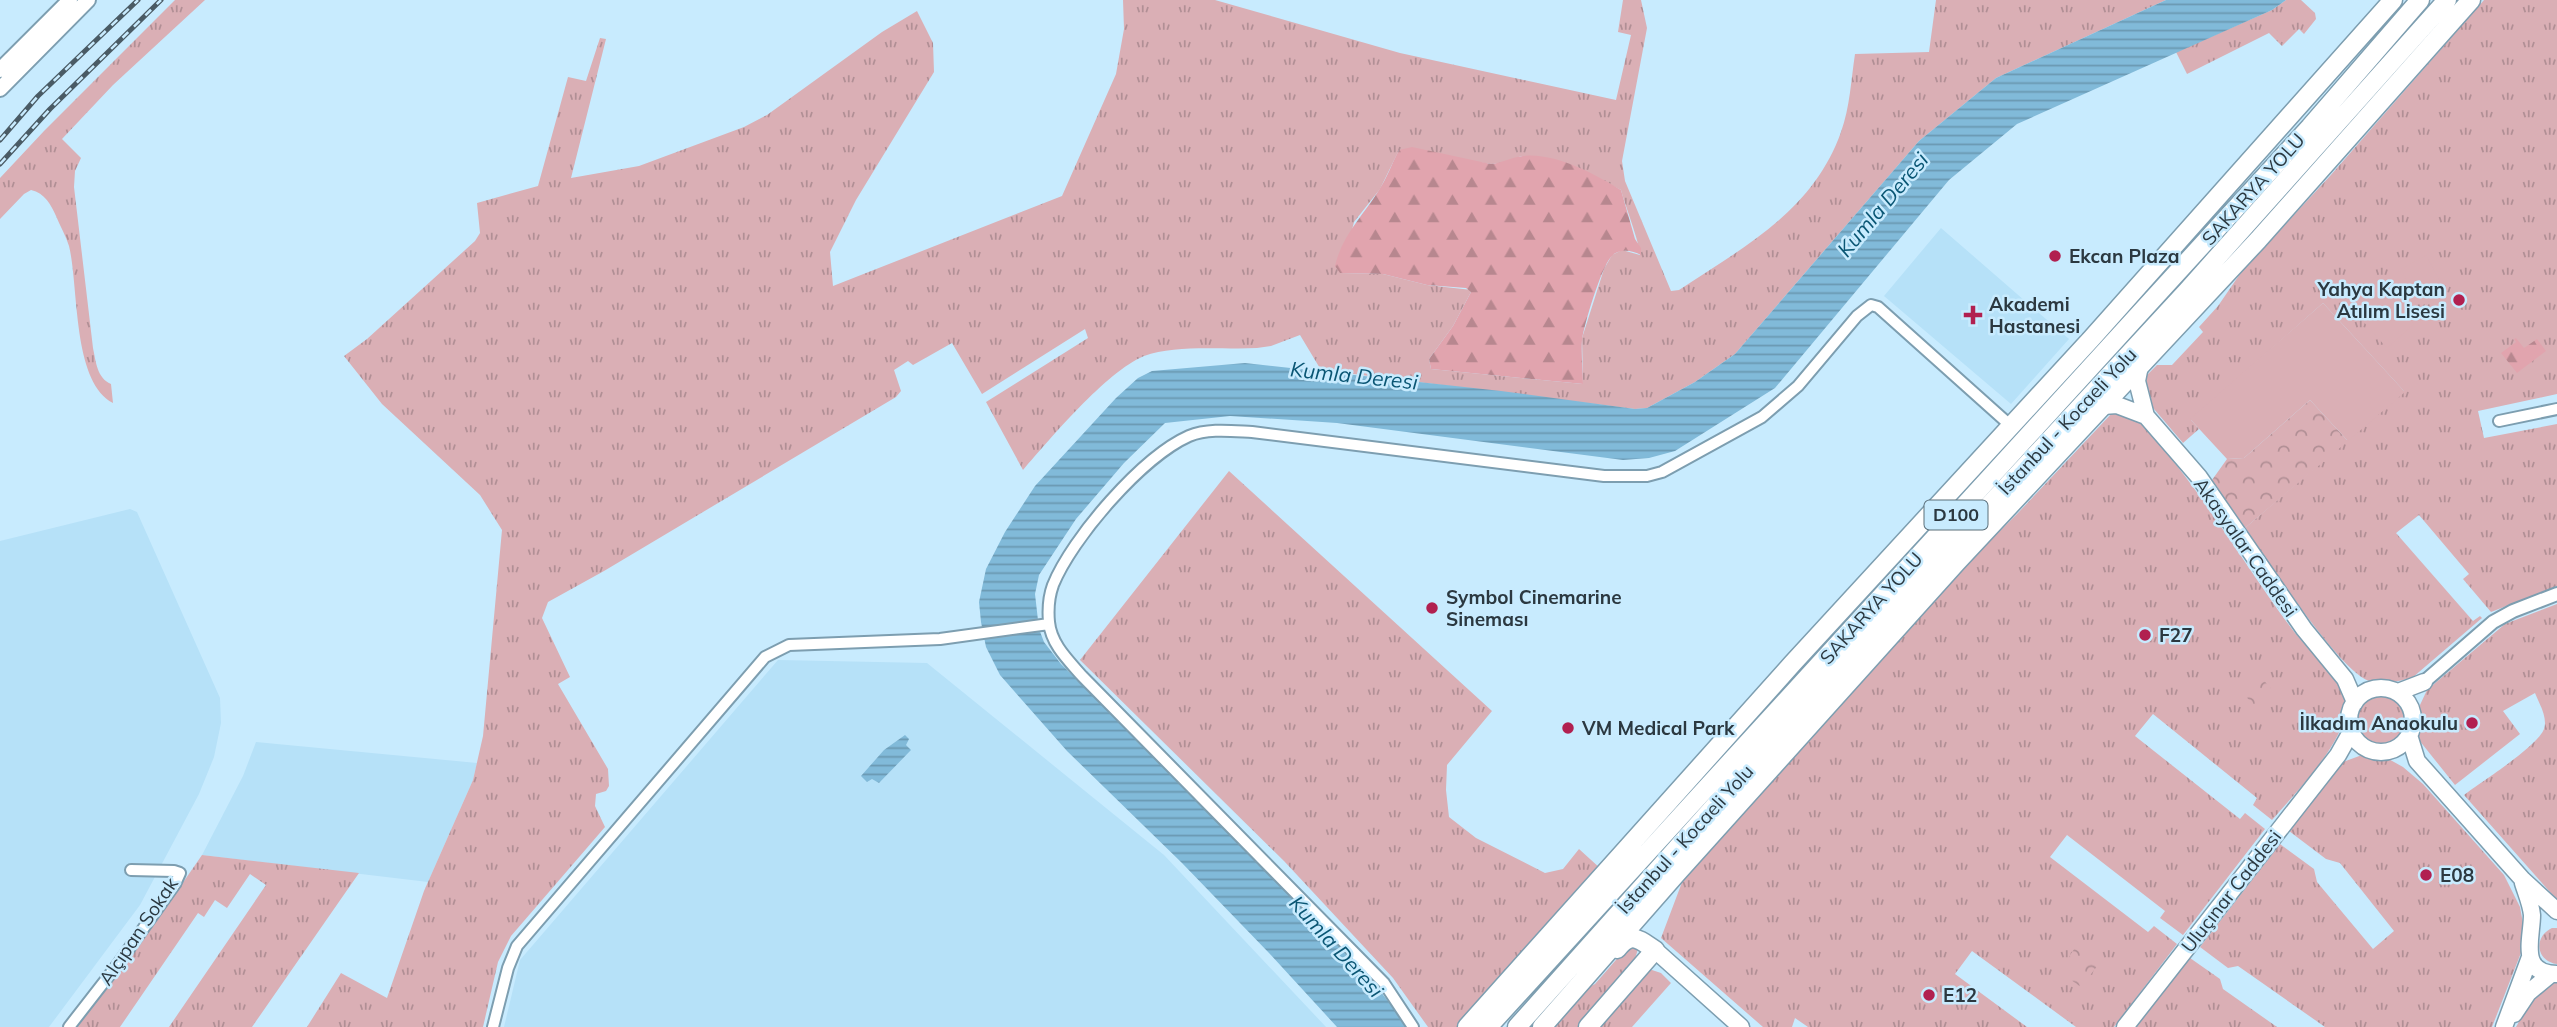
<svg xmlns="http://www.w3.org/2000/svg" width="2557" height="1027" font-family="Mulish,sans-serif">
  <defs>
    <pattern id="grass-tufts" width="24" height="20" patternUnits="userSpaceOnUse" patternTransform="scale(1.75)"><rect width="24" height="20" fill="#daafb5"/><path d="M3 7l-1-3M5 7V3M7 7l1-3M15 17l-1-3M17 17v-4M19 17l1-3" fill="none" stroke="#b18f95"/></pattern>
    <pattern id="forest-firs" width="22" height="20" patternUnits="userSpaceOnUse" patternTransform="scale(1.75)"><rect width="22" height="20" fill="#e1a4ae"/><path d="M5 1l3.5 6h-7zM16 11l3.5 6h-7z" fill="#b7878f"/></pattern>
    <pattern id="park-crowns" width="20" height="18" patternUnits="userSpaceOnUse" patternTransform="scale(1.75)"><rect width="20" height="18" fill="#daafb5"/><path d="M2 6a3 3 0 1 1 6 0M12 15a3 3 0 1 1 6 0" fill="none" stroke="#b18f95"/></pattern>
    <pattern id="water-rules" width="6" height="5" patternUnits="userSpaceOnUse" patternTransform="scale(1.75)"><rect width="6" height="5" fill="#81bad9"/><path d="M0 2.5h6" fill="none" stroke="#6a98b1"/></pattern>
  </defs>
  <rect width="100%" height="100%" fill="#c8ebfe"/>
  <!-- built -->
  <path fill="#b6e1f8" d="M1941,228L2069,339L2011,404L1884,296Z
    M130,509L137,512L220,698L221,723L214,757L199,794L140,905L49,1027H0V541Z
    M778,660L927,663L1164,855L1326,1027H504L520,960Z
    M256,742L477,763L473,780L428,882L202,855L243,776Z"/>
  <!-- grass -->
  <path fill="url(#grass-tufts)" fill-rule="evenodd" d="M175,0H205L113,85L62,139L81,158L75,171L74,187L93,348C96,362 97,378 111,384L113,403C72,382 79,287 69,246C66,236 60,226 56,216C51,205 45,193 31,190L24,194L0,219V178L44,131Z
    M1123,0H1215L1400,53L1616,100L1631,35L1618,32L1623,0H1641L1647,28L1622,161L1625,181L1671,291L1679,290C1744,247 1813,211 1841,132C1850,107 1851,80 1855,54L1929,52L1936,0H2166L1996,78L1919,141L1735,354L1695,382L1647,408L1635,409L1321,370L1300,335L1271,346L1257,348C1223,350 1176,344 1144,356C1106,372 1051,438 1023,470L986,402L1088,338L1085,329L982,394L952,343L913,365L908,361L894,370L901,391L896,397L604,571L548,602L542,618L570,677L558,684L608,769L609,786L606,791L596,794L595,806L605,827L511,936L498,962L483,1027H307L341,973L387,998L424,891L473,780L483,736L502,530L480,495L382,404L344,356L367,339L475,241L480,233L477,203L538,186L568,77L586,81L600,38L606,39L571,178L639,166L744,127L767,115L882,32L917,11L933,43L934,72L856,200L830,252L833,286L1062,196L1116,74L1124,29ZM1399,150L1491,164L1503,163L1521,156L1571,165L1621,190C1624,202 1641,247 1640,255L1622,250L1612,255L1604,269L1582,338L1583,384L1431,369L1429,359L1453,326L1472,290L1427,285L1383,274L1341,273L1354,222L1380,189Z
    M2286,0H2301L2315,13L2316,19L2304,34L2299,29L2282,46L2269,33L2187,74L2176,52L2272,10Z
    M2484,0H2557V394L2478,411L2484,438L2557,424V586L2491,612L2463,579L2469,574L2419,515L2396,533L2473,621L2480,616L2482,618L2412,678C2399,681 2381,685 2369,681C2338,670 2267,559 2245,528L2404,391L2323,303L2191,420L2199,429L2183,443L2148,402L2142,386L2146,376L2157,365H2172L2203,332L2199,327L2218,306L2242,271L2330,176Z
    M2113,412C2124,414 2132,415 2141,424C2200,486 2241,561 2292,629C2306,648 2341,678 2345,701C2352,737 2294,794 2272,820L2253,805L2257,798L2153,714L2135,736L2240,819L2245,813L2265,829L2183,935L2160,918L2165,911L2067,835L2050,857L2148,932L2154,926L2177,944L2114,1027H2076L1972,951L1955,974L2027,1027H1808L1795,1018L1792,1027H1763L1661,938L1684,877L1960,570L2017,514Z
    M1229,471L1492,711L1447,765L1446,790L1449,817L1476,838L1545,873L1563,869L1579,849L1601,869L1459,1027H1428L1393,978L1284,861L1080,660Z
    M2557,604V900L2464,795C2481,782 2537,747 2544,729C2548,718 2539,703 2535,693L2503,711L2520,734L2455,785L2419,740L2418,721L2420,705L2427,690L2505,624Z
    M2356 719a25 25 0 1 1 50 0a25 25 0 1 1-50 0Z
    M2362,755L2385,757L2403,767L2423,784L2504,875L2520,907L2526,940L2492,1027H2325L2238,966L2228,968L2200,947L2280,844L2314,869L2317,882L2373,949L2394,931L2340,863L2326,859L2289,831L2343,762Z
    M202,855L359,873L252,1027H169L266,885L250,874L227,908L215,900L204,917L198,913L120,1027H76L155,923Z
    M2552,928H2557V964C2536,961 2533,937 2552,928Z
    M1629,945L1638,949L1634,962L1579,1027H1551L1583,990L1595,984Z
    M2190,958L2220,979L2223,989L2277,1027H2135Z
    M1649,969L1661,973L1671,983L1632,1027H1593Z
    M2557,977V1027H2516L2535,993Z"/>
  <!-- forest -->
  <path fill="url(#forest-firs)" d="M1412,147L1491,164C1502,163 1512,157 1523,156C1554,152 1595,174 1621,190L1635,239L1641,248V255C1632,250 1618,248 1611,257C1601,268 1584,325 1582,340C1581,354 1583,370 1583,384L1431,369L1429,359L1453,326L1471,292L1466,288L1427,285L1383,274L1340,273L1335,266C1342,235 1363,216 1379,190C1387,178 1392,163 1399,150Z
    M2516,338L2524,348L2537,339L2546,351L2517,373L2501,353L2516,342L2514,339Z"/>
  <!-- park -->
  <path fill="url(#park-crowns)" d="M2310,400L2348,441L2245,528L2212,480L2227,459L2244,458Z
    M2259,675L2275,693L2258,710L2242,692Z
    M2075,948L2098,965L2081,987L2071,980L2070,955Z"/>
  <!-- garden -->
  <path fill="#daafb5" d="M2426,255L2446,293L2421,306L2401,269Z
    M2379,285L2414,324L2387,348L2352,309Z
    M2323,303L2405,392L2348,441L2310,400L2244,458L2227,459L2190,419Z"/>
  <!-- water -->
  <path fill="url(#water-rules)" d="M2166,0H2286L2272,10L2017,124L1949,180L1775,388L1675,451L1649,458L1623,460L1337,423L1230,416L1165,423L1124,463L1076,519L1039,575L1035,594L1039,629L1044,642L1061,664C1145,746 1229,828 1309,914C1343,950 1380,985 1406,1027H1337L1269,953L1182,863L1067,751L1000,675L986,647L981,622L979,602L986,569L1005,532L1035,486L1116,398L1138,378L1152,371L1245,363L1501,391L1635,409L1647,408L1695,382L1735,354L1919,141L1996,78Z
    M905,735L909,739L906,745L911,750L879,783L872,779L867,782L861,776L884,750Z"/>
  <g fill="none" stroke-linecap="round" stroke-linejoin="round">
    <defs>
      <path id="minor" d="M2499,421L2557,409
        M69,1027L118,964L175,884L180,873L174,871L131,870
        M493,1027L508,968L517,946L765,657L789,645L940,639L1049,624
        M1413,1027L1384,983L1082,676C1068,660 1051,644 1049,622C1048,611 1049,596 1053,585C1072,538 1142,457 1189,436C1208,428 1232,431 1252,432L1604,476H1647L1662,472L1762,417L1798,386L1857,316L1871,305L1878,307L2011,426"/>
      <path id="tertiary" d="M2424,682L2493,622L2513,611L2557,594"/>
      <path id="secondary" d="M0,70L70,0
        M0,89L88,0"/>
      <path id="primary" d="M2140,366L2137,381L2146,416
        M2103,406L2117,405L2146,416L2199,477L2304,629L2345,679L2355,702
        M2349 720a32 32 0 1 1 64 0a32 32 0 1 1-64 0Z
        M2398,692L2424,682
        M2409,735L2417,761L2523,880L2557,911
        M2523,883C2526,893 2531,904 2532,915C2532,938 2518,974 2557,974
        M1655,950L1741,1027
        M2514,1014L2528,993L2551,974
        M2125,1027L2338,755L2351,732
        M2504,1027L2530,957"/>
      <path id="trunk" d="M1617,949C1632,931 1638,939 1655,950
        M1467,1027L1792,664L2092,338L2393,0
        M1488,1027L2310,127L2420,0
        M1517,1027L1811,698L2187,291L2447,0
        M1542,1027L1677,873L1956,563L2258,240L2471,0
        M1588,1027L1655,950"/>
    </defs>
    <!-- minor casing -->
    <use href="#minor" stroke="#7d9eb0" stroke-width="14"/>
    <!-- tertiary casing -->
    <use href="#tertiary" stroke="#7d9eb0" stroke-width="16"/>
    <!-- secondary casing -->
    <use href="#secondary" stroke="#7d9eb0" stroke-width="18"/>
    <!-- primary casing -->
    <use href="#primary" stroke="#7d9eb0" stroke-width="19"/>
    <!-- trunk casing -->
    <use href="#trunk" stroke="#7d9eb0" stroke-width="21"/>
    <!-- minor -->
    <use href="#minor" stroke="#fff" stroke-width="10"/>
    <!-- tertiary -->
    <use href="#tertiary" stroke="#fff" stroke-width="12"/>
    <!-- secondary -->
    <use href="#secondary" stroke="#fff" stroke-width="14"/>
    <!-- primary -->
    <use href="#primary" stroke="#fff" stroke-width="16"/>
    <!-- trunk -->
    <use href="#trunk" stroke="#fff" stroke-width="18"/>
    <defs>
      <path id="rail" d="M0,140L38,96L138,0
        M0,164L50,109L161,0"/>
    </defs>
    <!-- rail casing -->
    <use href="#rail" stroke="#4a5b65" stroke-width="5"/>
    <!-- rail -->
    <use href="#rail" stroke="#c8ebfe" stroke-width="2.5" stroke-dasharray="8" stroke-linecap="butt"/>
  </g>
  <!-- markers -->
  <g fill="#b12050" stroke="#c8ebfe" stroke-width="2.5">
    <circle cx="2055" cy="256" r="7"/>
    <circle cx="2459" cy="300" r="7"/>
    <path d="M1969.5 304.5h7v7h7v7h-7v7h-7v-7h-7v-7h7z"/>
    <circle cx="1432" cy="608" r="7"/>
    <circle cx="2145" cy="635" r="7"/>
    <circle cx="2472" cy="723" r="7"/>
    <circle cx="1568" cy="728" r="7"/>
    <circle cx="2426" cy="875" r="7"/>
    <circle cx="1929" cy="995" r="7"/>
  </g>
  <g text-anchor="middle" stroke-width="5" stroke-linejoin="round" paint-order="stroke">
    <!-- shield labels -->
    <rect fill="#c8ebfe" stroke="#5a6e79" stroke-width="2" x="1924.5" y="500.5" width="63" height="29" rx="5"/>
    <g font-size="18" font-weight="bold" fill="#2b3840">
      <text x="1956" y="521">D100</text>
    </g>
    <!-- street labels -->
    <g font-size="19" fill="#2b3840" stroke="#c8ebfe">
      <text transform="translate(2253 189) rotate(-48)" y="7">SAKARYA YOLU</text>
      <text transform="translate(2067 421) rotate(-47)" y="7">İstanbul - Kocaeli Yolu</text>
      <text transform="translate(2246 547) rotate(55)" y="7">Akasyalar Caddesi</text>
      <text transform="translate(1871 608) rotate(-48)" y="7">SAKARYA YOLU</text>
      <text transform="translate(1685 839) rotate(-48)" y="7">İstanbul - Kocaeli Yolu</text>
      <text transform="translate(2231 891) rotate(-52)" y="7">Uluçınar Caddesi</text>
      <text transform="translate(138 931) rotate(-56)" y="7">Alçıpan Sokak</text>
    </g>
    <!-- poi labels -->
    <g font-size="19" font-weight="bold" fill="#2b3840" stroke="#c8ebfe" text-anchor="start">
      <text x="2069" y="263">Ekcan Plaza</text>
      <text x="2445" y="296" text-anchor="end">Yahya Kaptan<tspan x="2445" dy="22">Atılım Lisesi</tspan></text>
      <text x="1989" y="311">Akademi<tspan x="1989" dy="22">Hastanesi</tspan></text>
      <text x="1446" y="604">Symbol Cinemarine<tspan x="1446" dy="22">Sineması</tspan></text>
      <text x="2159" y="642">F27</text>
      <text x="2458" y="730" text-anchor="end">İlkadım Anaokulu</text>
      <text x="1582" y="735">VM Medical Park</text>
      <text x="2440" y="882">E08</text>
      <text x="1943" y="1002">E12</text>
    </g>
    <!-- water labels -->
    <g font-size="21" font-style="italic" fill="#0a5674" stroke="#c8ebfe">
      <text transform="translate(1883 205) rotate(-50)" y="7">Kumla Deresi</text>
      <text transform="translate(1354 376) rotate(6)" y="7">Kumla Deresi</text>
      <text transform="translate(1336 947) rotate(48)" y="7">Kumla Deresi</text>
    </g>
  </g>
</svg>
